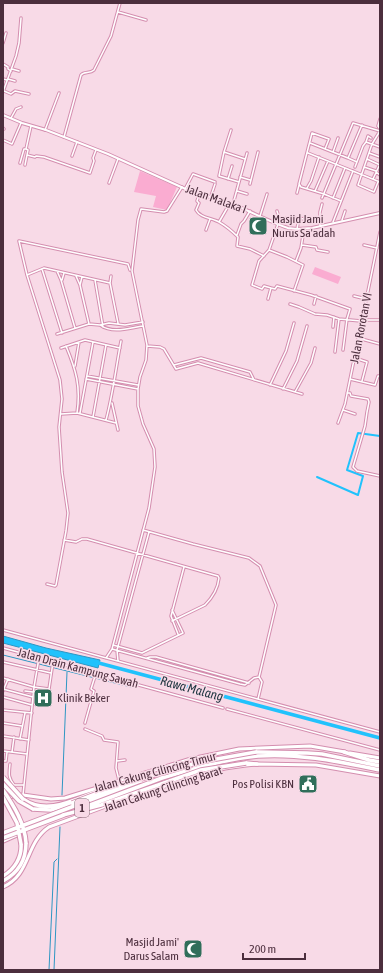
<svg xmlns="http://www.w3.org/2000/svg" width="383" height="973" font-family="'Asap Condensed',sans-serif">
  <rect width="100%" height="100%" fill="#f8dae7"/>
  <!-- green -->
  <path fill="#faacd1" d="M140,171L177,187L167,210L153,207L156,196L134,192Z
    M315,267L341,277L338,284L312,274Z"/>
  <!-- water -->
  <path fill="#21c2fc" stroke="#2e96c3" d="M3,636L46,648L100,660L98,668L3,643Z"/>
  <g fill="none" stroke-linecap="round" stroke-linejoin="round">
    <!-- stream -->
    <path stroke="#2e96c3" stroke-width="1" d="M3,655L131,687
      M62,795L67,672
      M49,970L54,862L57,859
      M54,970L60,827"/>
    <!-- canal -->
    <path stroke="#21c2fc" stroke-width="2" d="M317,477L358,495L363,476L347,470L358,433L380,436"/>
    <!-- river -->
    <path stroke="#21c2fc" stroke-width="3.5" d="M95,662L380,738"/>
    <defs>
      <path id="minor" d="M118,12L146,20
        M3,43L6,33
        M3,64L8,67V69L11,71
        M12,69L19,71
        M3,79L7,80
        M8,79L15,81
        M4,91L11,94L15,91L29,94
        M3,92L16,56L19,43L21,18
        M11,118L16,109L21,107
        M380,119L378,126L380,129
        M3,128L4,129
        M45,130L59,93
        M231,130L224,152L219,176L239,182
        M64,137L81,75C84,71 90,74 94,70L111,36L120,3
        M3,140L12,144L21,123
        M366,142L368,136L371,138
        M310,143L348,158L362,125
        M325,149L329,139L312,133L299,184L301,187L324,194L341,201
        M224,152L245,159
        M333,152L338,138
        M308,153L380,182
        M369,153L380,157
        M27,155L35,157L36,156L44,157L90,173L94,161L93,158L96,150
        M72,156L77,142
        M348,158L357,162
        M367,159L380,165
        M20,163L24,149H26
        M25,165L28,150L26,149L31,126
        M355,167L363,146L366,142L380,147
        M364,167L376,171
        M376,172L380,175
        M240,177L250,180
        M228,179L232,166
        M373,179L380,164
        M109,183L118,159
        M250,184L258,152
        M307,188L311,181L319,157
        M185,189L193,174L215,182
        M237,191L247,194
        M315,191L328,161
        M297,193L299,185
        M199,195L197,201L199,203L196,210C200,218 212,218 219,222C226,226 232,231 238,237L237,246L250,249L264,256
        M211,196L215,184
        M322,198L353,123L380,131L372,144L358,185L374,192L378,182
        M333,198L345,168
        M233,204L247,153
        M277,211L279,218H299
        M260,216L267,194
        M342,220L345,211
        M219,222L230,203
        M333,222L353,171
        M320,226V212L322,204
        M297,229L299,218L308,220
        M206,230L210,219
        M237,235L241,224L244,221L250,211
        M302,245L316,247L317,250L328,252
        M364,245L377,248
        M269,250L287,257L303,265L294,291
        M296,261L301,248L304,229
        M42,269L62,333
        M57,271L61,280L75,328
        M27,275L44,268L110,283
        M76,276L80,285L89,324
        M111,276L110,283L118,323
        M62,280L64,273
        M95,280L103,327
        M80,285L82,277
        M271,288L264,286L262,289L252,285L259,261L269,250L278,224
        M354,296L366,299
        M268,299L271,288L275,289L277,286L311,295L350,309L347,319L343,350
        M290,304L299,307L315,314L327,315L339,319L361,321
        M314,304L316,296
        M362,320H380
        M100,325C113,334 129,328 143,326
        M333,327L334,317
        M57,334L89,324L100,325L109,323L125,325L143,322
        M358,338L380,344
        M66,346C76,370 81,387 77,413
        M147,346L160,347L164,349L176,369L198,363L302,394
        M61,348L85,340L120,348
        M335,352L339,319
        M355,358L367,362L362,381
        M174,365L201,358L250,372L254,380
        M75,366L79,342
        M87,376L138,385
        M86,379L138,389
        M350,379L375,385L378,376H380
        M270,385L286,351L294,323
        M283,389L297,361L307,326
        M295,392L311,363L315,348
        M347,393H350L351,396L368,399L369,402L367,412L365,426L353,467L357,471L380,476
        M112,403L118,430
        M343,410L355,414
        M80,413L93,342
        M61,414L77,413L116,423
        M93,417L106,345
        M106,420C113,394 116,367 121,341
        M338,423L345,404L380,232
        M143,530L193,544L249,558L260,566L276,605L259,677L262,682L258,699
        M64,540L76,542L82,539H87L218,576L219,578C218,588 212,598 205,605L172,621
        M47,584L55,586L56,585L66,531L68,513L62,472L59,427L62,399L60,380L27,275L19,241L128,264L130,270
        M3,630L380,732
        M178,634L171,616L184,567
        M113,645L142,653L183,633L172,610
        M3,648L223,708
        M112,649L240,684L245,685L254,678L259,677
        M106,658L112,649L149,508L155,467L154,449L143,424L138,406V389L140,377L146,360L147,345L132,271L138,220L141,209L164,212L167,211L182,187
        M147,658L150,657H156L249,683
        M118,661L117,650L149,532
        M3,662L51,673
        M3,678L34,687L49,689L53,662
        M3,689L33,697
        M3,691L8,679
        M25,691L33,692
        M3,697L32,705
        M227,709L380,750
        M3,710L32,713
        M3,723L22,726
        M85,723L94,691L91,689L96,673
        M85,729L102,736L104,740L118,742L116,768L119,780
        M3,736L29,740
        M20,739L25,713
        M3,751L27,754
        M12,752L14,737
        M3,761H6L7,752
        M117,761L125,760
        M10,764C9,774 8,777 14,785H24L34,687L39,658
        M23,795L24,785"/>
      <path id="tertiary" d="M3,115L22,123L46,130L108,154L199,195C232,199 258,218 288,228L297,229L312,228L380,213"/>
      <path id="trunk" d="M350,753L380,758
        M142,774L191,759L239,749L310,746L345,752
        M7,797L23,795L51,799L65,798L133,777
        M3,887C31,875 25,843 49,827L111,804L195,776L225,768L246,765L257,764L316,765L380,776"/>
      <path id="motorway" d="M256,752L307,753L322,754L380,766
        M344,752L369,760L380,762
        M246,763L257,764
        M162,778C193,769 225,759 258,756C299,753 340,762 380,770
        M128,781L143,774
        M23,799C47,816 75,799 99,791
        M33,809L51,810L72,803
        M3,841L21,833
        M3,876C15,869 22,857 21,844
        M3,881C18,873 26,860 26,843"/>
    </defs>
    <!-- minor casing -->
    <use href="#minor" stroke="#d48eaf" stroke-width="3.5"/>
    <!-- tertiary casing -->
    <use href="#tertiary" stroke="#d48eaf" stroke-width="4"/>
    <!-- trunk casing -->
    <use href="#trunk" stroke="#d48eaf" stroke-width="5"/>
    <!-- motorway casing -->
    <use href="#motorway" stroke="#d48eaf" stroke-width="5.5"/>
    <!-- minor -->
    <use href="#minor" stroke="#fff" stroke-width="1.5"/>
    <!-- tertiary -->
    <use href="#tertiary" stroke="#fff" stroke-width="2"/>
    <!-- trunk -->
    <use href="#trunk" stroke="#fff" stroke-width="3"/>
    <!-- motorway -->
    <use href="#motorway" stroke="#fff" stroke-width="3.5"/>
    <defs>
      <path id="motorway-bridge" d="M3,777L23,799
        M3,784L19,801L33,809
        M3,790C14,806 25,824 26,843
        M3,797L17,823L21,844
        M72,803L119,785L200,762L256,752
        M82,808L162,778
        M63,815L101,805L201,770L246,763
        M3,833L140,781
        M3,838L64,815"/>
    </defs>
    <!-- motorway-bridge casing -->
    <use href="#motorway-bridge" stroke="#d48eaf" stroke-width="5.5" stroke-linecap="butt"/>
    <!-- motorway-bridge -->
    <use href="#motorway-bridge" stroke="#fff" stroke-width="3.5"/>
  </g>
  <!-- icons -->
  <defs>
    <symbol id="mosque-square" viewBox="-11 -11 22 22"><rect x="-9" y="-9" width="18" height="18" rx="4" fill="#306e5a" stroke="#f8dae7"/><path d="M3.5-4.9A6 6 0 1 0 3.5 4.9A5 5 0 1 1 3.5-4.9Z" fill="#fff"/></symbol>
    <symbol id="hospital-square" viewBox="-11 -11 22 22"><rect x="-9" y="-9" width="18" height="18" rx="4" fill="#306e5a" stroke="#f8dae7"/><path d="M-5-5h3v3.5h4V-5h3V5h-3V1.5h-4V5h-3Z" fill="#fff"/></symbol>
    <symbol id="civic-square" viewBox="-11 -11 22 22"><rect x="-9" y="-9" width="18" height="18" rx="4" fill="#306e5a" stroke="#f8dae7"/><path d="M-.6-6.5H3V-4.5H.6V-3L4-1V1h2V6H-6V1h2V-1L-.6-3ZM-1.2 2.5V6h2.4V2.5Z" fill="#fff"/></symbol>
  </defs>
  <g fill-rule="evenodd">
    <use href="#mosque-square" x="247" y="215" width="22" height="22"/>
    <use href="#hospital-square" x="32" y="687" width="22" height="22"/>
    <use href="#civic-square" x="297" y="773" width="22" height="22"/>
    <use href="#mosque-square" x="182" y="938" width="22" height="22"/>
  </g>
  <g text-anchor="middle" stroke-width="3" stroke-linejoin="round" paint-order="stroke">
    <!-- shield labels -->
    <rect fill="#f8dae7" stroke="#806270" stroke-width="1" x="75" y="799" width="14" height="18" rx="3"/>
    <g font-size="11" font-weight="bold" fill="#4c2e3d">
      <text x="82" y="812">1</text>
    </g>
    <!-- street labels -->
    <g font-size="12" fill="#4c2e3d" stroke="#f8dae7">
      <text transform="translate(216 199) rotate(20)" y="4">Jalan Malaka I</text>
      <text transform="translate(361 328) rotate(-79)" y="4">Jalan Rorotan VI</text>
      <text transform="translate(78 668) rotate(15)" y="4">Jalan Drain Kampung Sawah</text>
      <text transform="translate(155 772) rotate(-15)" y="4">Jalan Cakung Cilincing Timur</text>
      <text transform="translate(163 789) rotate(-18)" y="4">Jalan Cakung Cilincing Barat</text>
    </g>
    <!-- poi labels -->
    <g font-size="12" fill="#4c2e3d" stroke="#f8dae7" text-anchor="start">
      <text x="272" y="223">Masjid Jami<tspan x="272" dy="14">Nurus Sa'adah</tspan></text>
      <text x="57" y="702">Klinik Beker</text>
      <text x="294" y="788" text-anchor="end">Pos Polisi KBN</text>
      <text x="179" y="946" text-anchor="end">Masjid Jami'<tspan x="179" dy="14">Darus Salam</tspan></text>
    </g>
    <!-- water labels -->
    <g font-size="13" font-style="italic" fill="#1d353f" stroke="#f8dae7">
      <text transform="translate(192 688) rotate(15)" y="5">Rawa Malang</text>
    </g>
  </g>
  <!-- border -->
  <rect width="383" height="973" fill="none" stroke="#4c2e3d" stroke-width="8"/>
  <!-- scale -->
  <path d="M243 953v6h62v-6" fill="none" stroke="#4c2e3d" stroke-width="2"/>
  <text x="249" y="953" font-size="12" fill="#4c2e3d" stroke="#f8dae7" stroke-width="3" paint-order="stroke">200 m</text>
</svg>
